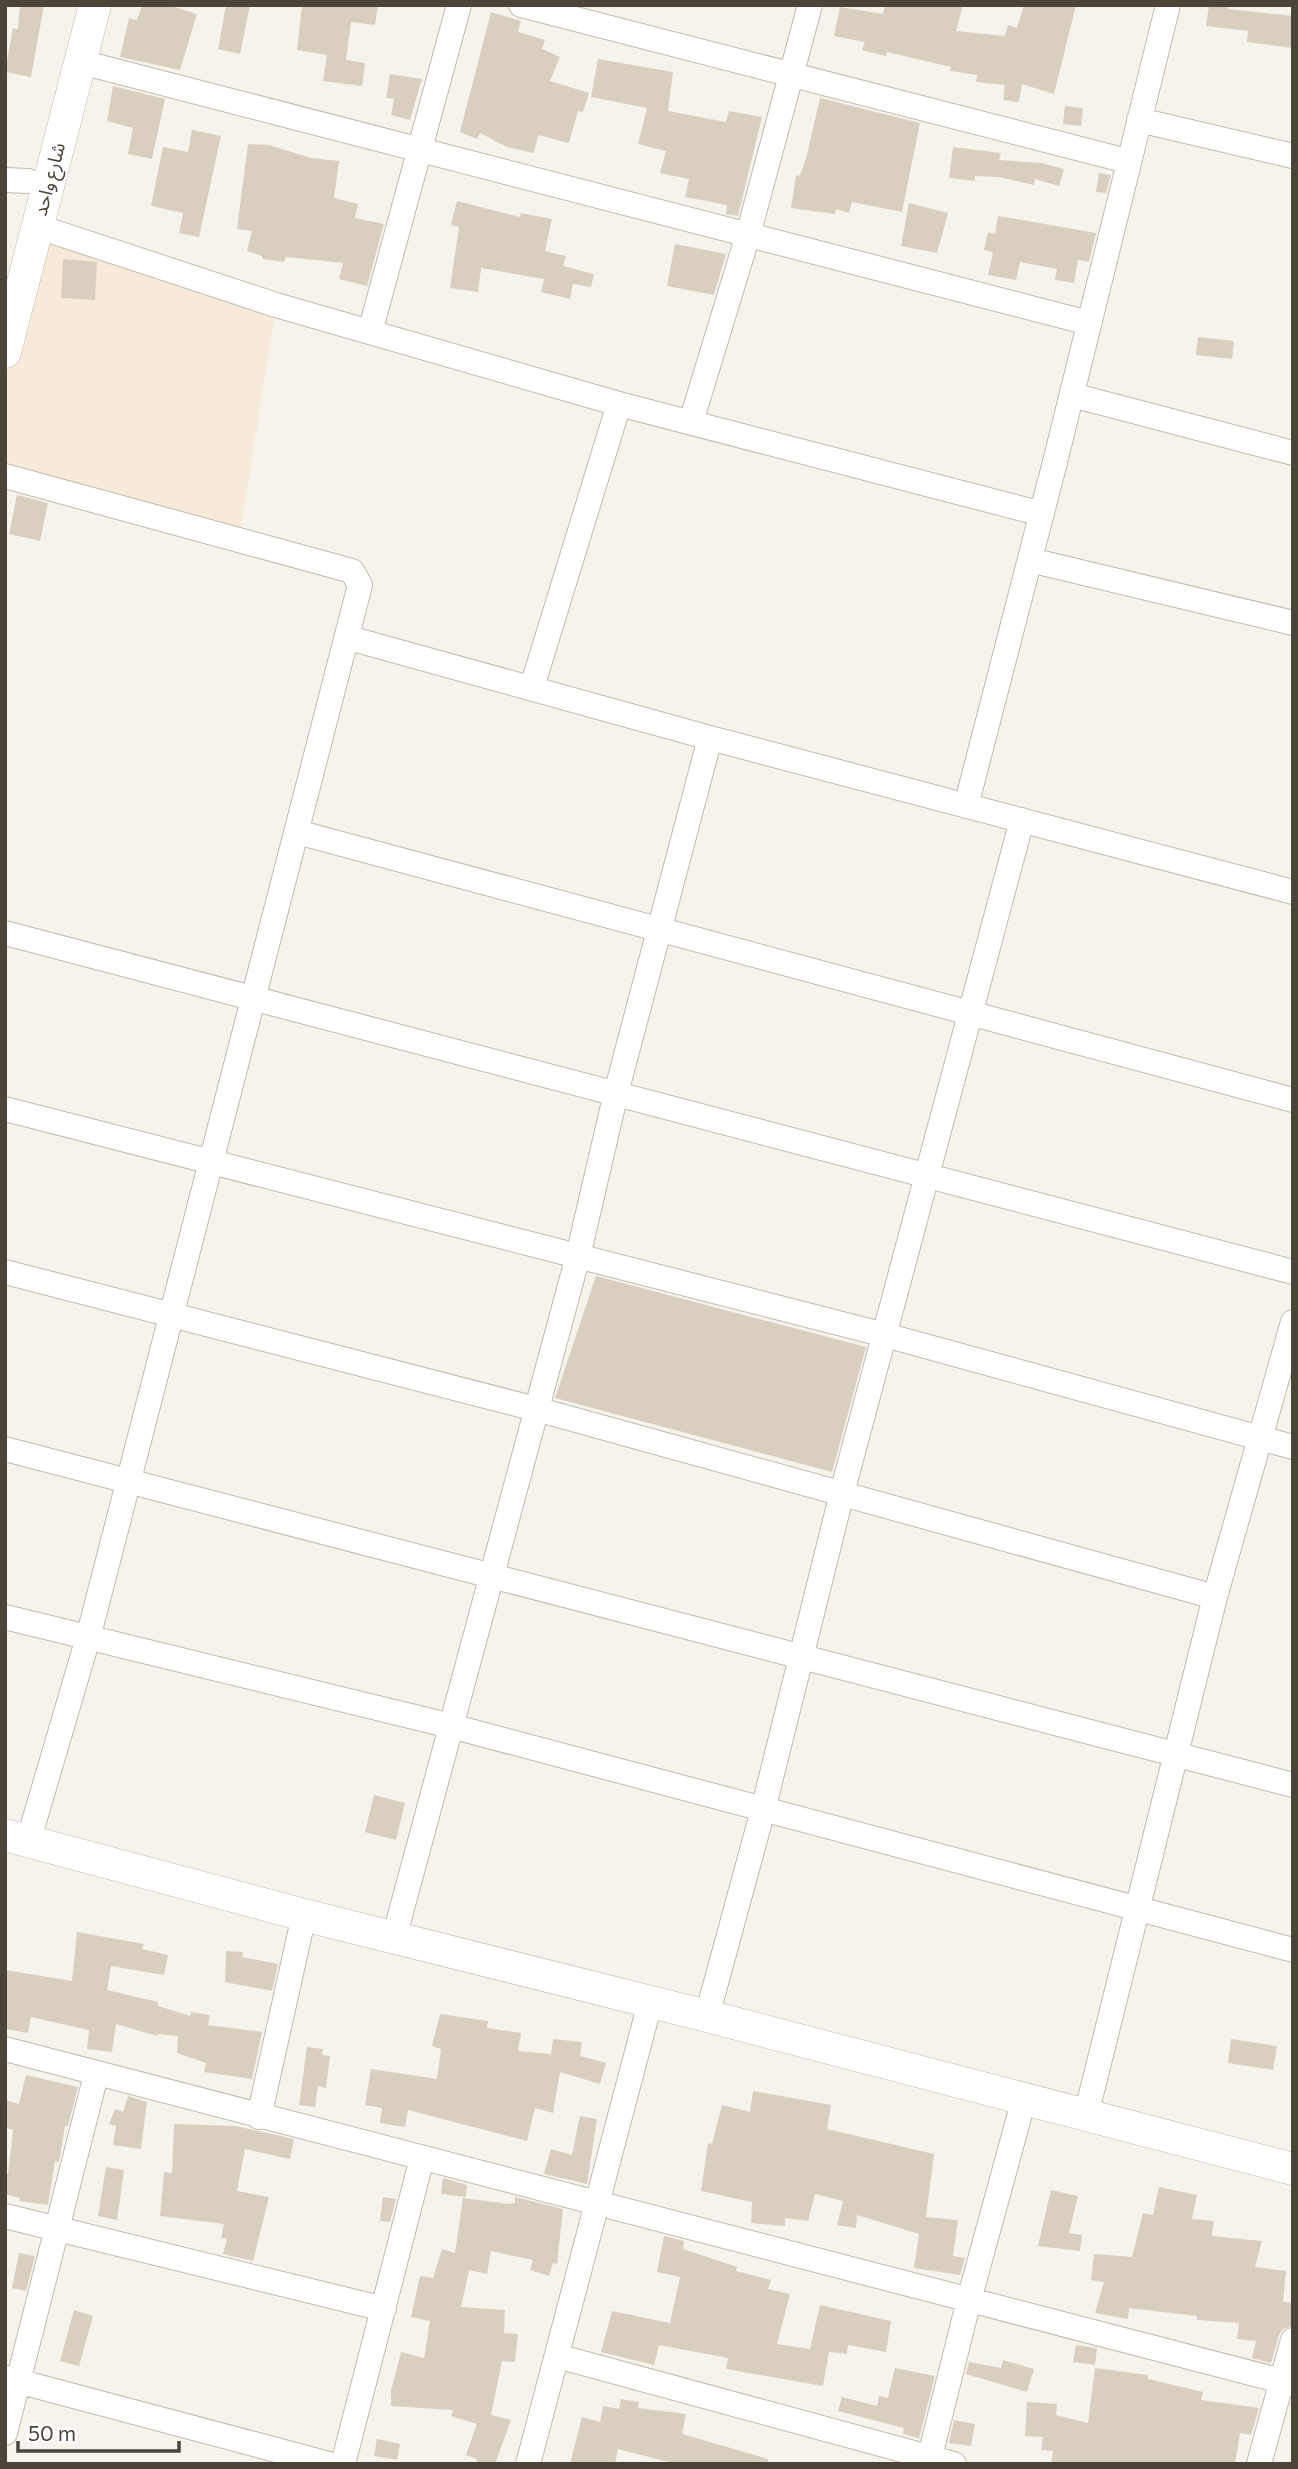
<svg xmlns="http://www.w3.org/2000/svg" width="1298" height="2469" font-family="Commissioner,'Noto Sans Arabic',sans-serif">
  <rect width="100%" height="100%" fill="#f6f3ec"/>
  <!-- commercial -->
  <path fill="#f7ead8" d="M34,229L276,305L239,539L5,476V341Z"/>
  <!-- building -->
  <path fill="#d8cfc1" d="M20,5H44L31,77L5,72L13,28L18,29Z
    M142,5H168L197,14L180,70L120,57L129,18L137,20Z
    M226,5H250L240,54L218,49Z
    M302,5H378L375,25L351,22L346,60L365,63L362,86L323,81L327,55L297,50Z
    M885,5H963L956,31L1005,36L1008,25L1017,28L1024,5H1076L1054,94L1022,84L1019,102L1003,100L1005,85L976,82L977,75L950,71L951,67L887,52L886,56L862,50L865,42L834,36L840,7L883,14Z
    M1209,5H1228V9L1293,16V48L1247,42L1248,31L1206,26Z
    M491,12L521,21L518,32L545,40L542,49L560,57L550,81L589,93L583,112L578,111L569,143L538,135L534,153L507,147L480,133L477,139L460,132Z
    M598,59L673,72L668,111L726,122L729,111L762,117L738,216L726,214L727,205L685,197L689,179L660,173L666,151L638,144L647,108L591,97Z
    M390,74L422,79L410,120L391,115L394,99L386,98Z
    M113,86L165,99L152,159L128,154L133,128L107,121Z
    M820,98L920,123L902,212L852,202L849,213L836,209L835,214L791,208L796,175L800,176L807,155Z
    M1065,106L1083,108L1081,126L1063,124Z
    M192,130L221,136L199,237L179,233L183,213L151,206L163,147L188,152Z
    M248,144L269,145L311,158L339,161L334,198L358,204L355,218L384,224L367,286L339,279L343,263L286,257L284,262L262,259V256L247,251L252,231L237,229Z
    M953,147L1001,153L999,160L1041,163L1064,169L1059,186L1035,179L1034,185L998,177L975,176V181L949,178Z
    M1099,173L1111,175L1106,193L1096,192Z
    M457,201L520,217L521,213L552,219L545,251L566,256L563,266L594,274L591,287L573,284L570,299L541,292L544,279L481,268L478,292L450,288L459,227L451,225Z
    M909,203L948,213L937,253L901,246Z
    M998,216L1096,233L1089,262L1078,260L1074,283L1055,280L1057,269L1020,262L1016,280L988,275L993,252L984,250L988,232L995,234Z
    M675,244L726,254L714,295L667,286Z
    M63,259L97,262L95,300L61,298Z
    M1198,337L1234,341L1232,359L1196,355Z
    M17,495L48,503L40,541L9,534Z
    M596,1276L866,1347L832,1472L555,1398Z
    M374,1795L405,1803L396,1840L365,1832Z
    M77,1932L144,1944L142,1949L168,1955L164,1975L111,1966L107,1990L158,2002V2006L190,2016L191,2012L210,2015L208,2025L262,2032L252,2079L204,2072L206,2063L177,2053L178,2036L157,2034V2036L116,2024L112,2052L87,2049L89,2030L31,2017L28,2033L5,2029V1970L72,1981Z
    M226,1951L243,1952L242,1957L278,1964L272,1991L225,1982Z
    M440,2014L488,2021L487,2028L521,2033L518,2051L551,2054L553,2039L582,2042L580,2056L606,2063L600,2084L560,2072L553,2113L535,2108L527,2141L408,2110L405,2127L380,2123L382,2108L365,2105L371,2069L437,2079L441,2049L432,2046Z
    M1231,2039L1277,2046L1273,2070L1228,2063Z
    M307,2047L323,2049L322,2055L330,2056L326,2088L318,2086L315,2107L299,2105Z
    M26,2075L78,2087L68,2126H65L59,2162L55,2161L48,2205L19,2201L20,2198L5,2194V2174H8L13,2130L5,2127V2100L19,2104Z
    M753,2091L831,2105L827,2129L934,2154L926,2217L958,2220L953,2256L965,2258L960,2275L914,2268L919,2234L857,2215L856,2228L837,2225L843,2201L815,2194L808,2221L785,2218V2226L751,2223L752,2202L701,2191L708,2143L712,2144L722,2105L750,2112Z
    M128,2096L147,2102L141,2149L113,2145L116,2126L109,2124L115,2109L123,2112Z
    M580,2116L597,2119L587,2184L544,2174L551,2149L572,2155Z
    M174,2124L236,2126L294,2139L290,2159L245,2149L237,2191L269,2197L253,2261L223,2254L227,2239L221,2238L224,2224L160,2216L164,2172L172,2173Z
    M106,2167L124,2170L117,2220L98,2216Z
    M443,2178L467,2185L466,2197L441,2194Z
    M1159,2187L1197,2195L1192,2219L1214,2221L1212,2236L1262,2241L1255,2267L1286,2271L1283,2302L1293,2303L1292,2326L1283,2329L1279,2335L1271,2363L1252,2358L1256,2341L1237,2339L1239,2323L1197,2320V2316L1129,2308L1128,2319L1095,2313L1104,2282L1091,2280L1094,2254L1132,2257L1143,2213L1153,2215Z
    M1051,2190L1078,2196L1069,2233L1082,2235L1080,2251L1038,2246Z
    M383,2197L396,2199L390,2222L380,2221Z
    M515,2197L563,2209L557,2264L553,2263L549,2276L530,2270L533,2260L491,2251L487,2274L469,2270L461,2307L505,2310L504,2333L518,2334L515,2362L502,2361L491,2415L511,2420L495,2464H476L477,2459L466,2455L477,2424L451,2416L453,2410L391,2406V2391L401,2352L424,2358L430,2321L411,2317L420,2276L433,2278L442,2249L455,2253L463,2198L509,2204L515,2203Z
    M664,2236L684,2241L683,2249L737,2267L736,2271L771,2280L768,2289L790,2294L777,2344L810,2349L820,2305L891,2321L886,2352L848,2345L847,2354L829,2352L823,2386L726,2369L728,2358L659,2345L654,2365L601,2352L612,2311L670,2323L680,2277L657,2272Z
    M19,2253L35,2256L26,2291L12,2288Z
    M74,2310L93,2316L79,2366L60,2361Z
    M1076,2345L1097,2348L1095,2365L1073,2362Z
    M1003,2360L1034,2369L1027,2392L966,2374L969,2362L1001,2368Z
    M895,2368L935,2376L919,2438L903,2434L904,2428L838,2411L842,2397L877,2406L879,2396L888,2398Z
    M1095,2368L1148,2375V2379L1203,2392L1201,2400L1259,2408L1251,2435L1240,2433L1235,2464H1051L1053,2451L1041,2450L1043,2437L1025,2436L1027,2402L1057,2404L1056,2415L1088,2423Z
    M621,2399L639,2402L638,2408L686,2414L682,2434L768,2459V2464H677L618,2449L615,2464H570L582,2417L600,2422L603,2406L619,2409Z
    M954,2420L975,2424L971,2446L949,2443Z
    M377,2439L400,2444L397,2460L374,2456Z"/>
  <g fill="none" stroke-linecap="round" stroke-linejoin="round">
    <defs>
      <path id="minor" d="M521,5L1127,161
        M81,62L1089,323
        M1139,120L1293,156
        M5,180L28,181
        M36,226L276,305L619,404L1042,514
        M370,332L459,5
        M1072,395L1293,453
        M691,422L748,235L810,5
        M5,476L352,571L360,585L88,1638L28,1842
        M1030,560L1293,623
        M349,638L710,738L1293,892
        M532,687L619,404
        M966,806L1054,466L1168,5
        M297,832L1293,1100
        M5,933L1293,1272
        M5,1109L885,1335L1293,1447
        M5,1272L536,1409L1215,1597
        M5,1449L1293,1785
        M5,1617L451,1726L1293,1950
        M394,1938L578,1256L616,1093L710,738
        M707,2016L763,1810L842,1493L1022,820
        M5,2049L1293,2384
        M1086,2115L1215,1597L1293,1322
        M259,2117L304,1915
        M5,2216L384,2309
        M557,2356L954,2464
        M6,2378L329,2464
        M5,2433L96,2075
        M343,2464L422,2158
        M528,2464L650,2003
        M928,2464L969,2300L1024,2099
        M1259,2464L1293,2340"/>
      <path id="tertiary" d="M5,352L95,5
        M5,1835L304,1915L707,2016L1293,2169"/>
    </defs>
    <!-- minor casing -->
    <use href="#minor" stroke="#c2bbae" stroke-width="26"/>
    <!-- tertiary casing -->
    <use href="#tertiary" stroke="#c2bbae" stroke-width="33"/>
    <!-- minor -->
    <use href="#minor" stroke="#fff" stroke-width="24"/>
    <!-- tertiary -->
    <use href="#tertiary" stroke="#fff" stroke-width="32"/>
  </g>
  <g text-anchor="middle" stroke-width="5" stroke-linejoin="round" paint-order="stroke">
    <!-- street labels -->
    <g font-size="19" fill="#4b4439" stroke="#fff">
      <text transform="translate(49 179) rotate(-75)" y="7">شارع واحد</text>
    </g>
  </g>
  <!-- border -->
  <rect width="1298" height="2469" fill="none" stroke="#4b4439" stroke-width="14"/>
  <!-- scale -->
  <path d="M18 2441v10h161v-10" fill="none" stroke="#4b4439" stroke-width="3.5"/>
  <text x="28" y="2441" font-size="21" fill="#4b4439" stroke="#ffffff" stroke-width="5" paint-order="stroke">50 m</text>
</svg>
